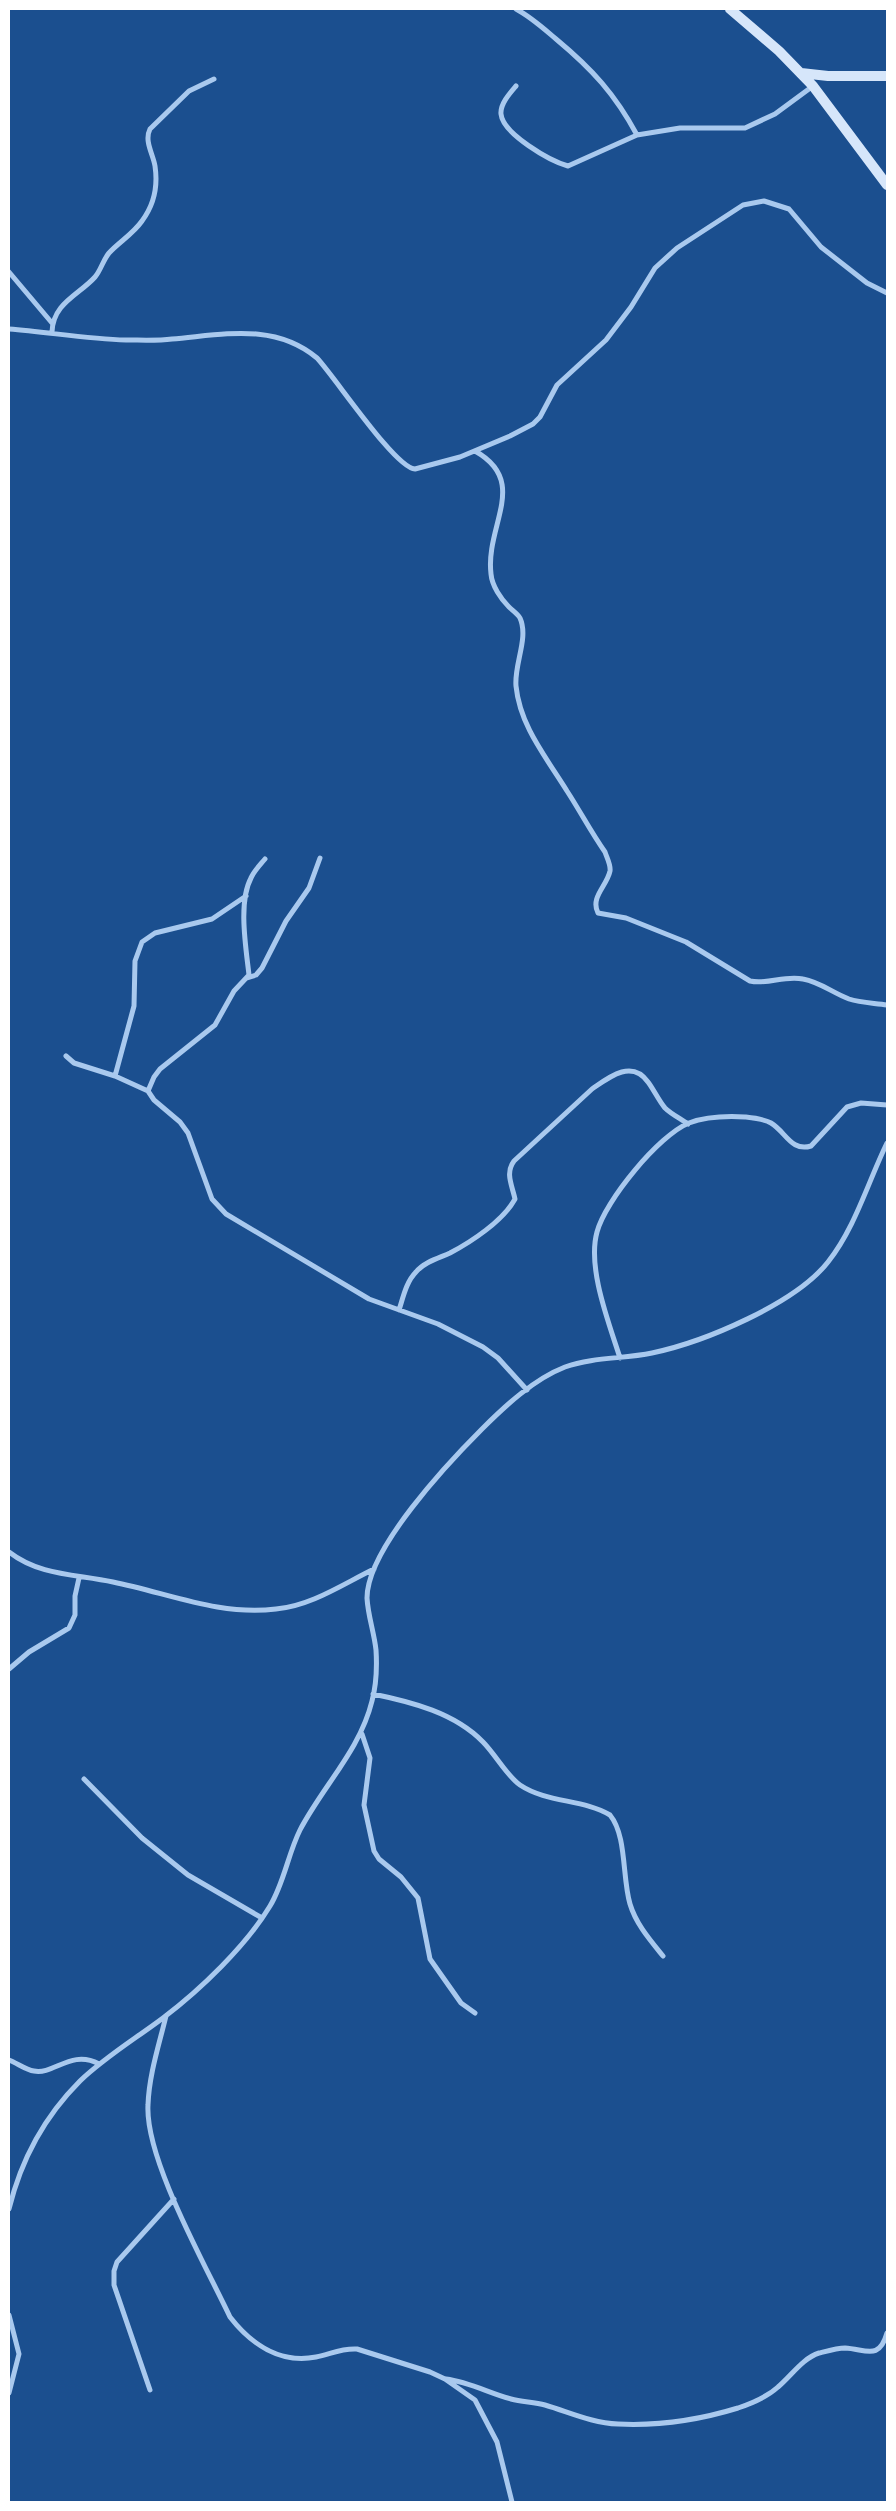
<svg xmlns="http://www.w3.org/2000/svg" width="896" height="2511" font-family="'Nunito Sans',sans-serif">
  <rect width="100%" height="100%" fill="#1b4f8f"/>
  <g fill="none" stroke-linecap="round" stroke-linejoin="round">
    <!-- street -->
    <path stroke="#a9c9ee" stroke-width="5" d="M516,9C531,17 543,28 556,39C592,69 615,94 637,135
      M516,86C510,93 500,104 501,114C503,134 550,161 568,166L637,135L680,128H745L775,114L813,86
      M9,272L52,323
      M9,329C48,332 87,339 126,340C141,340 157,341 172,339C222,335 274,322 317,358C335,377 395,468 415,469L460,457L510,436L533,424L540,417L557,385L606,340L631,307L655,268L677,248L743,205L764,201L789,209L821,247L867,283L887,293
      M52,332C53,303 79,295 95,277C101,270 103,260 109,253C119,242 133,234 142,221C154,205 158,186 155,166C153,154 144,141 150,129L189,91L214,79
      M475,451C530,482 485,525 491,574C492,586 501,599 509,607C512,610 518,614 520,618C529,638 514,664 516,686C520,726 546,757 567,791C580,811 591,832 605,852C607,858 611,865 610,871C607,886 590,897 598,913L626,918L686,942L750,981C768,985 784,975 803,979C820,982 833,993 849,999C861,1003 875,1003 887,1005
      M265,859C260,865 254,871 251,878C238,902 246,948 249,975L234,991L215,1025L160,1069L154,1077L148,1091L154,1100L180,1122L188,1133L212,1199L226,1214L369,1299L438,1324L483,1347L498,1358L527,1390
      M247,978L256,975L262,968L286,921L309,888L320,858
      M66,1056L74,1063L115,1076L148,1091
      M115,1076L134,1006L135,961L142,942L155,933L212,919L246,896
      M399,1310C403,1298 406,1282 416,1272C424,1262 439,1258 450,1253C471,1242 503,1221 515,1199C512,1185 505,1173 514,1161L592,1089C609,1077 632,1059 648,1082C654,1090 659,1101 665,1108C671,1114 681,1119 688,1124
      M620,1358C609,1323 587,1268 597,1232C605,1201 659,1135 689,1123C705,1117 728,1116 745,1117C754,1118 764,1119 771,1123C786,1132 791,1152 811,1146L847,1107L861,1103L887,1105
      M9,1552C40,1576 76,1574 113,1582C168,1593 219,1616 276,1609C311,1606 343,1584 374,1569
      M9,1669L29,1652L69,1628L75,1615V1596L79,1578
      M373,1694C412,1702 455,1713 483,1742C495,1754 507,1776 520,1785C547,1803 583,1799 610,1815C627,1836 622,1877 630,1904C636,1924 650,1940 663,1956
      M362,1734L370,1758L364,1805L374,1851L379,1859L401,1877L418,1898L430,1959L461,2003L475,2013
      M84,1779L142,1838L188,1875L262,1918
      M166,2016C159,2045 149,2075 148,2105C145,2159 206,2266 230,2317C251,2344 280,2364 316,2357C331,2354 341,2348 357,2349L430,2372L445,2379L475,2400L497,2442L512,2502
      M9,2060C17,2063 26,2070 34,2071C54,2075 71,2049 99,2064
      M9,2209C21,2160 44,2117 80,2081C105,2057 135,2039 163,2018C200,1990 246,1946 270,1906C284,1883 288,1854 300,1830C323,1786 360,1750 372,1701C376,1686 377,1666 376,1650C374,1632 368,1616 367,1598C367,1549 448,1463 482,1429C505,1406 534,1379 565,1367C593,1357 623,1359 652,1353C704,1342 795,1304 828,1262C855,1228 868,1182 887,1143
      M9,2315L19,2354L9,2393
      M446,2379C469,2382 489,2393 511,2399C522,2402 534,2402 545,2405C569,2412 592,2423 618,2424C659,2426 699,2420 738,2408C753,2403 767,2397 778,2387C791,2376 803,2358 819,2353C827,2351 838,2348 845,2348C866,2349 879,2361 887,2333
      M150,2390L114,2285V2271L117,2262L174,2199"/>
    <!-- secondary -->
    <path stroke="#d6e6fa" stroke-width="10" d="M730,9L779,51L813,86L887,185
      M801,73L828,76H887"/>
  </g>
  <!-- border -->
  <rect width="896" height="2511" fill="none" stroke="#ffffff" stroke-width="20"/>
</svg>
